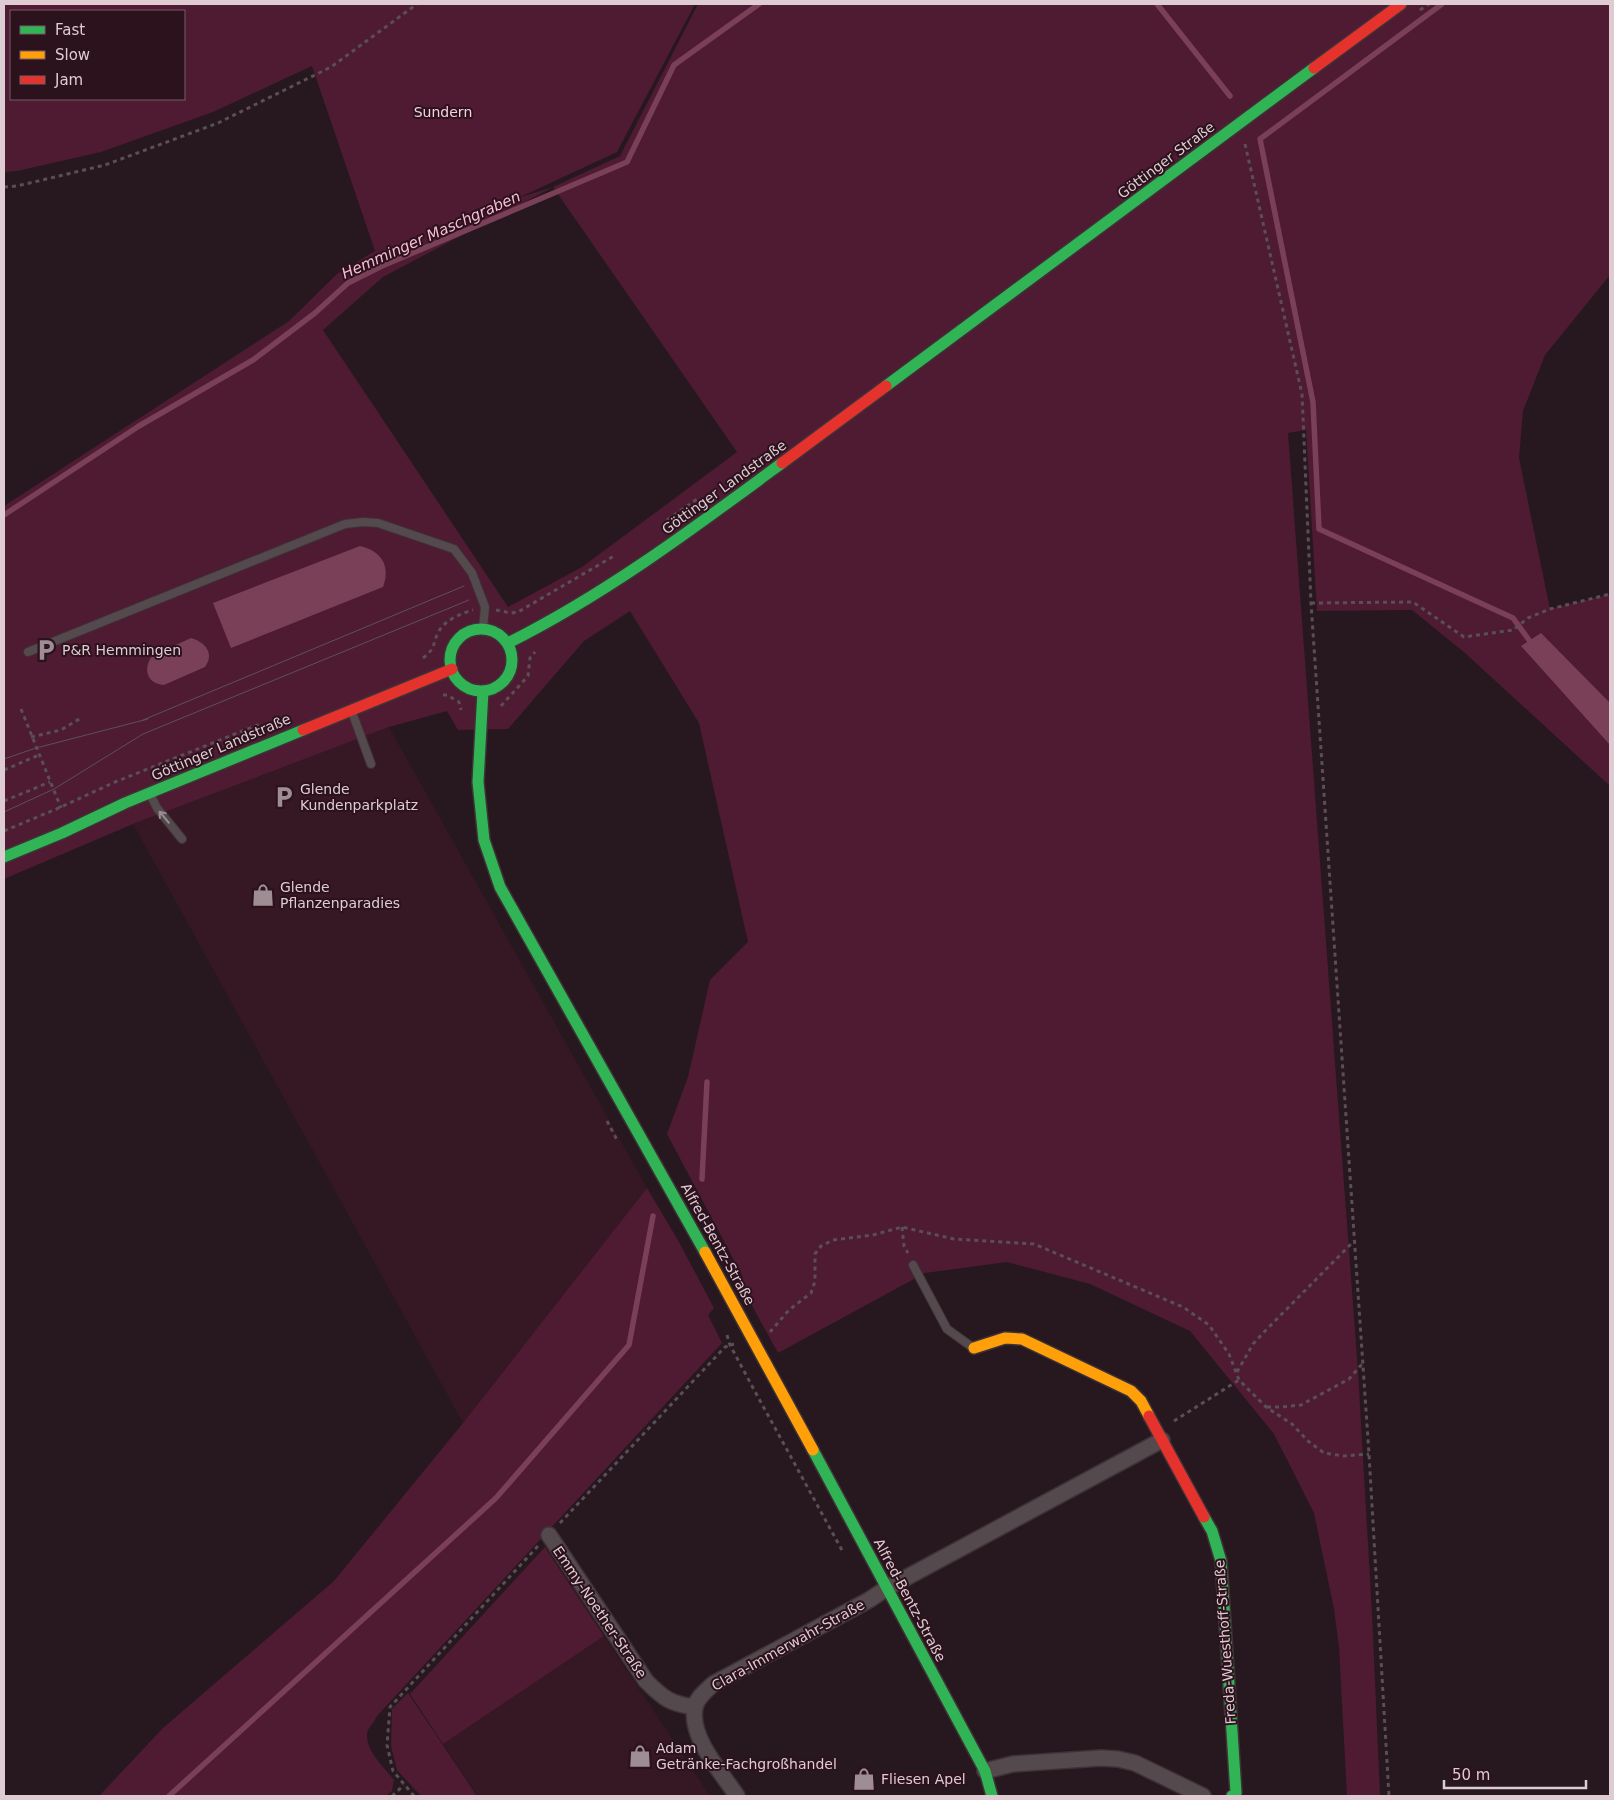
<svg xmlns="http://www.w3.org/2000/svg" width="1614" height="1800" font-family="'DejaVu Sans',sans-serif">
  <rect width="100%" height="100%" fill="#26181e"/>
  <!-- built -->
  <path fill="#361825" d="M389,727L647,1188L463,1423L133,824Z
    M604,1636L710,1796H478L443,1744Z"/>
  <!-- green -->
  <path fill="#4e1b32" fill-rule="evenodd" d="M4,4H695L617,152L518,198L553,187L620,156L698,4H1610V275L1545,355L1523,411L1519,458L1550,609L1610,594V786L1465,653L1412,610L1317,611L1306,430L1288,433L1358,1371L1372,1613L1380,1796H1347L1339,1647L1334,1609L1314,1513L1274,1434L1190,1331L1090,1284L1007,1262L925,1273L778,1353L739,1282L743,1277L667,1134L688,1077L710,980L748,942L699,723L630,611L584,641L508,729L458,730L447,711L389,727L133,824L4,879V506L289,321L337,274L375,251L312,66L213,112L101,152L17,171L4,172ZM11,11H184V99H11ZM553,187L737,452L582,567L508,607L323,330L383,277Z
    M647,1188L679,1242L714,1308L708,1315L722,1343L377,1716C375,1721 370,1726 368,1730C362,1748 384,1767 394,1780L392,1791L386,1796H99L163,1728L334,1581L463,1423Z
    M545,1547L604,1636L443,1744L410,1694Z
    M408,1693L477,1796H421L397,1770L391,1746L392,1709Z"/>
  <!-- water -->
  <path fill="#7a4057" d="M360,546C381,551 391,565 383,587L231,648L213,603Z
    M1541,633L1610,703V745L1521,646Z
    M191,638C205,642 215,653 205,667L164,685C148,684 142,670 152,656Z"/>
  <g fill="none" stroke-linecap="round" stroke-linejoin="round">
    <!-- stream -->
    <path stroke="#7a4057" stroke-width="5.5" d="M1157,4L1230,96
      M1442,4L1260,139L1313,402L1319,529L1513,618L1529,640
      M4,515L139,426L253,360L315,313L348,283L382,266L627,162L674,65L759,4
      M702,1179L707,1082
      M169,1796L496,1498L629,1345L653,1216"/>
    <defs>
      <path id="lane" d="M28,652L345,524L363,522L378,523L454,549L472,573L485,607L483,628
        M352,712L371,764
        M150,794L157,808L182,839
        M913,1265L947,1329L972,1347"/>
      <path id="street" d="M549,1535L646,1681C663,1698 670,1704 695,1707
        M985,1771L1013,1764L1101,1758L1118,1759L1135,1763L1203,1796
        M737,1796C722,1773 689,1737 695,1708C696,1698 706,1691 713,1684L869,1600L887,1588L1162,1440"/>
      <path id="fast" d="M886,386L1314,68
        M450 660a31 31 0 1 1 62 0a31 31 0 1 1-62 0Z
        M508,643C606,594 694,528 782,463
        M483,691L478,782L484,840L500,887L705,1252
        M4,857L62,833L125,803L303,730
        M813,1450L985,1771L992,1796
        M1204,1517L1212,1531L1221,1561L1236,1793L1232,1796"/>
      <path id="slow" d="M705,1252L813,1450
        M974,1348L1005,1338L1022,1339L1131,1391L1141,1401L1149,1416"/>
      <path id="jam" d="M1314,68L1401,4
        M782,463L886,386
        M303,730L452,669
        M1149,1416L1204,1517"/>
    </defs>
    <!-- lane casing -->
    <use href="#lane" stroke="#3f3237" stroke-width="10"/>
    <!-- street casing -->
    <use href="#street" stroke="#3f3237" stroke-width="18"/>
    <!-- fast casing -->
    <use href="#fast" stroke="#3f3237" stroke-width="14"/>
    <!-- slow casing -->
    <use href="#slow" stroke="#3f3237" stroke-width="14"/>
    <!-- jam casing -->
    <use href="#jam" stroke="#3f3237" stroke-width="14"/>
    <!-- path -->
    <path stroke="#5a4f54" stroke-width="3" stroke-dasharray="4 4" stroke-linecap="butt" d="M1420,10L1429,4
      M1245,144L1302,394L1311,603L1369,1454L1389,1796
      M4,187L17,186L105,165L218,123L331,67L417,4
      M667,520L697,499
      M1311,603L1413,602L1464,637L1513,630L1528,618L1550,609L1610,594
      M496,610L511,613L518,612L614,556
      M423,658C438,646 431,645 439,631C445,620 462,613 473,610
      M443,695H447L459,702L461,710
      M501,706L528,676L530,658L535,652
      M21,709L61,808
      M31,737L61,730L81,718
      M4,770L39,755
      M4,801L50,782
      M4,831L61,807L115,782L260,724
      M607,1121L616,1138L619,1141
      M902,1227L904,1246L908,1253
      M770,1332L789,1310L811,1293L815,1281V1254L821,1246L833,1240L873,1235L902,1227L954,1239L1034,1244L1183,1307L1209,1325L1229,1354L1239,1380L1266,1407L1292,1424L1308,1441L1324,1453L1343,1456L1369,1454
      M727,1335L730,1345L752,1386L843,1552
      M1237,1372L1253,1344L1266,1330L1354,1241
      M1267,1407H1281L1301,1405L1349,1379L1362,1364
      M1174,1421L1239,1380
      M560,1523L725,1347L734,1344
      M392,1796L404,1785
      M414,1796L393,1771L387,1745L390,1707L538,1546"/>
    <!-- lane -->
    <use href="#lane" stroke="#544a4e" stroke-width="8"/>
    <!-- street -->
    <use href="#street" stroke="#544a4e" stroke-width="15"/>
    <!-- fast -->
    <use href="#fast" stroke="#30b455" stroke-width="11"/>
    <!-- slow -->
    <use href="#slow" stroke="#ff9f0a" stroke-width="11"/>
    <!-- jam -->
    <use href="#jam" stroke="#e5322d" stroke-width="11"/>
    <!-- tram -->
    <path stroke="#5d5255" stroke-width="1" d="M143,720L464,586
      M4,759L36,748L148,719
      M4,812L54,789L143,734L469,600"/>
  </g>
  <!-- one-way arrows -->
  <defs><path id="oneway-shaft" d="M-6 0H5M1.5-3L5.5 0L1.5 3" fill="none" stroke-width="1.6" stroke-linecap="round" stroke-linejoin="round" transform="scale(1.25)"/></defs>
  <use stroke="#9a8b90" href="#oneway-shaft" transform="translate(164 817) rotate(-130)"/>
  <!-- icons -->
  <defs>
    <symbol id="parking-bare" viewBox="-9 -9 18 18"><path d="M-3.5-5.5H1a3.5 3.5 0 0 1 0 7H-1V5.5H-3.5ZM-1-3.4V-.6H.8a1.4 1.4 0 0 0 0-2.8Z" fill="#9e8d93" stroke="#2c121d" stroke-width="2.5" paint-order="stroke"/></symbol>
    <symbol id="shop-bare" viewBox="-9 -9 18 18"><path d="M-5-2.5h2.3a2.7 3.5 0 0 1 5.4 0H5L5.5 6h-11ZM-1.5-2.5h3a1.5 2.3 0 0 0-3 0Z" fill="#9e8d93" stroke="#2c121d" stroke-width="2.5" paint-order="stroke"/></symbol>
  </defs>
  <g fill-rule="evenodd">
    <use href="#parking-bare" x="30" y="634" width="32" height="32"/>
    <use href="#parking-bare" x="268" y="781" width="32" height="32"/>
    <use href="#shop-bare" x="247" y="879" width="32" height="32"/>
    <use href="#shop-bare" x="624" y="1740" width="32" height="32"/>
    <use href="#shop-bare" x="848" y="1763" width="32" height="32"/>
  </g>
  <g text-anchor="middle" stroke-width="4" stroke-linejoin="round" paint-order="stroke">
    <!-- park labels -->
    <g font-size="14" fill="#f8d0de" stroke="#2c121d">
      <text x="443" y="117">Sundern</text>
    </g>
    <!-- street labels -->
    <g font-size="14" fill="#dfccd2" stroke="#2c121d">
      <text transform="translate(1166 160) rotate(-37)" y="5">Göttinger Straße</text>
      <text transform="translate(724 487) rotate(-36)" y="5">Göttinger Landstraße</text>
      <text transform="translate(221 747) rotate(-23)" y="5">Göttinger Landstraße</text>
      <text transform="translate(718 1244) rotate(61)" y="5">Alfred-Bentz-Straße</text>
      <text transform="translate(910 1600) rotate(62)" y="5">Alfred-Bentz-Straße</text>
      <text transform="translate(600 1612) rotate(56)" y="5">Emmy-Noether-Straße</text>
      <text transform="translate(1225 1642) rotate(-94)" y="5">Freda-Wuesthoff-Straße</text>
      <text transform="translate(788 1645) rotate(-29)" y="5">Clara-Immerwahr-Straße</text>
    </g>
    <!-- poi labels -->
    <g font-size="14" fill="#dfccd2" stroke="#2c121d" text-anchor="start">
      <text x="62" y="655">P&amp;R Hemmingen</text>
      <text x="300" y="794">Glende<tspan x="300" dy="16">Kundenparkplatz</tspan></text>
      <text x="280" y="892">Glende<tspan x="280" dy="16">Pflanzenparadies</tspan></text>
      <text x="656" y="1753">Adam<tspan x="656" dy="16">Getränke-Fachgroßhandel</tspan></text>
      <text x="881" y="1784">Fliesen Apel</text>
    </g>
    <!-- water labels -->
    <g font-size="15" font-style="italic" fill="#f9bed4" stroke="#2c121d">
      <text transform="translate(431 235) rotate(-24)" y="5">Hemminger Maschgraben</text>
    </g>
  </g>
  <!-- border -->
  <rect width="1614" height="1800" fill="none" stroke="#dfccd2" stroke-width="10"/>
  <!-- legend -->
  <rect x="10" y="10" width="175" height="90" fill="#2c121d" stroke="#745c65"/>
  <rect x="20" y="26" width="25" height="8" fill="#30b455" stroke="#745c65"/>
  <text x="55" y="35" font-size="15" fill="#dfccd2">Fast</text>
  <rect x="20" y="51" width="25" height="8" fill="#ff9f0a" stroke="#745c65"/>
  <text x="55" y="60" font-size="15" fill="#dfccd2">Slow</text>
  <rect x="20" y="76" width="25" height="8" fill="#e5322d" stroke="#745c65"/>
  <text x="55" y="85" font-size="15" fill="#dfccd2">Jam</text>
  <!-- scale -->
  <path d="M1444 1780v8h142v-8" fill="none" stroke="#dfccd2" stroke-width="2.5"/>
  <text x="1452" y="1780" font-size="15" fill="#dfccd2" stroke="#2c121d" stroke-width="4" paint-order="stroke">50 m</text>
</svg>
